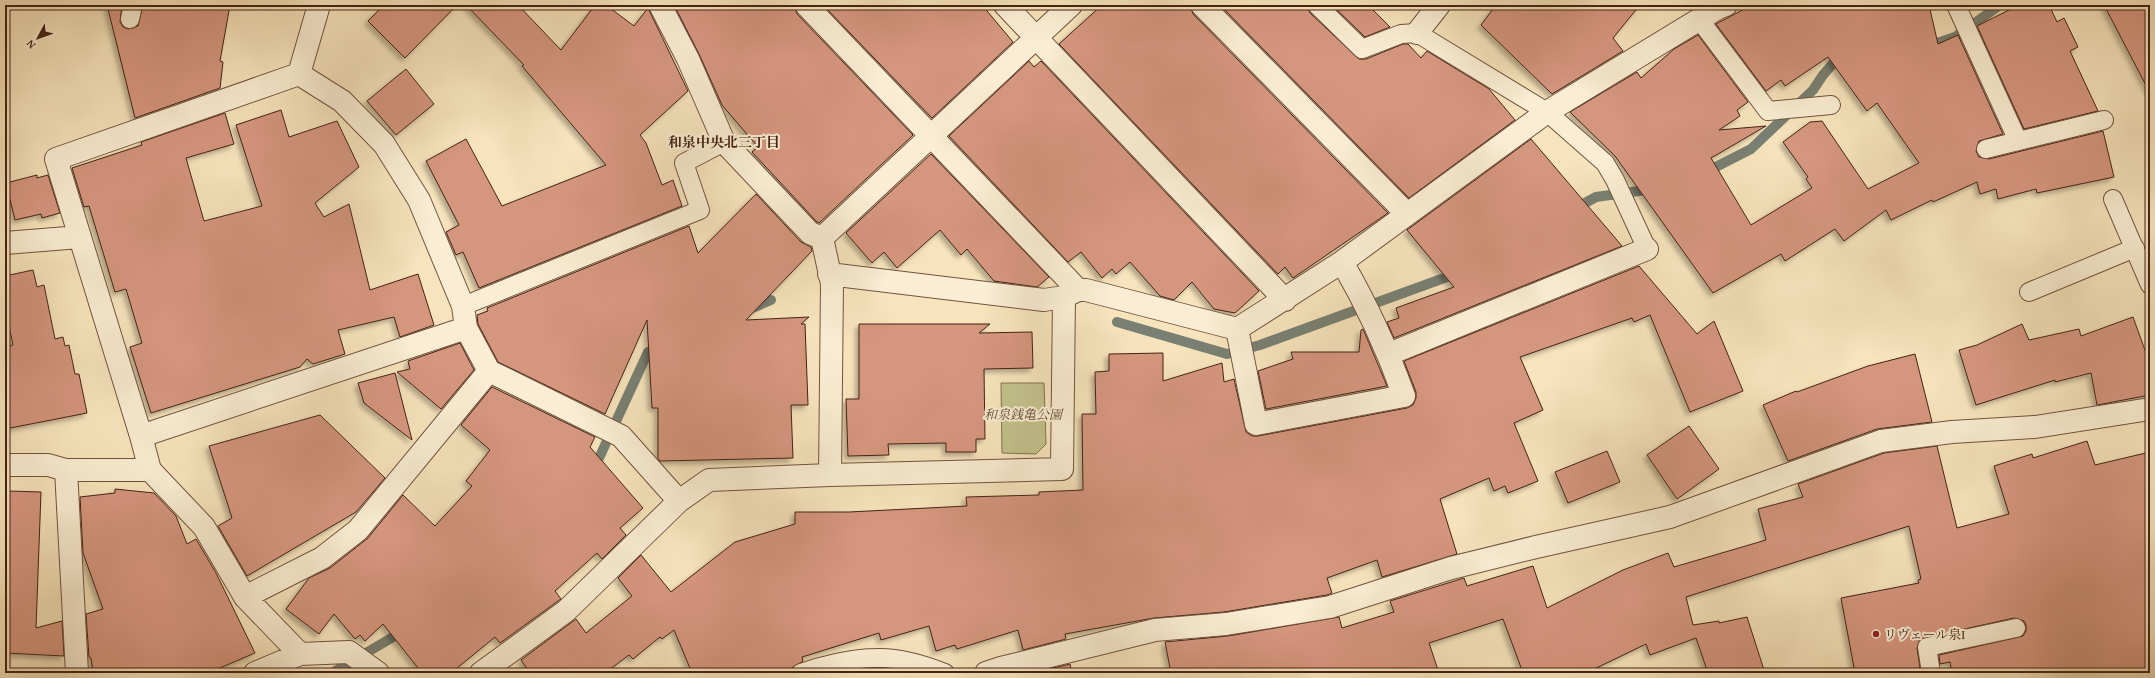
<svg xmlns="http://www.w3.org/2000/svg" width="2155" height="678" font-family="'Gentium Book Plus','Noto Serif JP',serif">
  <defs>
    <filter id="shadow"><feDropShadow dx="-3.5" dy="3.5" stdDeviation="2" flood-color="#0004"/></filter>
  </defs>
  <rect width="100%" height="100%" fill="#f7e4bc"/>
  <filter id="stains"><feTurbulence type="fractalNoise" baseFrequency=".005" numOctaves="4"/><feColorMatrix values="0 0 0 0 .2 0 0 0 0 .09 0 0 0 0 .02 0 0 0 .5 -.17"/></filter>
  <radialGradient id="worn" r=".72"><stop offset=".6" stop-color="#630" stop-opacity="0"/><stop offset="1" stop-color="#630" stop-opacity=".3"/></radialGradient>
  <!-- green -->
  <path fill="#c2c28d" stroke="#837250" d="M1001,383H1044L1046,444L1036,454L1002,453Z"/>
  <g fill="none" stroke-linecap="round" stroke-linejoin="round">
    <!-- stream -->
    <path stroke="#798073" stroke-width="10" d="M1925,47L1955,37L2000,5
      M1704,173L1751,149L1813,90L1823,75L1836,60L1843,57
      M1574,209L1596,197L1653,189
      M748,310L771,300
      M1117,322L1227,354L1260,345L1458,273
      M594,469L648,352L662,348
      M332,673L405,630"/>
  </g>
  <!-- building -->
  <path fill="#d5967e" stroke="#442314" filter="url(#shadow)" d="M107,5H122L120,22L123,27L128,29L138,26L143,5H230L220,61L223,62L220,88L135,118Z
    M384,5H457L405,58L368,21Z
    M466,5H518L561,50L595,5H606L634,26L648,8L688,91L640,135L646,143L662,185L673,180L682,206L479,288L463,252L456,255L446,232L459,225L426,161L466,139L502,206L606,165L522,66L524,65Z
    M674,5H794L797,14L913,135L819,223L817,222L752,152L758,147L722,105L699,54Z
    M823,5H982L1013,42L932,118Z
    M1102,5H1190L1193,14L1388,213L1293,278L1285,267L1278,274L1059,44Z
    M1220,5H1307L1310,13L1359,59H1366L1403,44H1408L1421,58L1427,51L1489,89L1515,120L1409,198Z
    M1332,5H1368L1390,27L1365,37Z
    M1496,5H1640L1613,38L1623,51L1552,94L1481,25Z
    M1752,5H1929L1938,44L1958,35L2003,134L1979,141L1976,151L1979,157L1989,159L2103,131L2114,177L2037,193L2036,189L1998,199L1996,189L1980,194L1977,182L1933,202L1932,200L1891,220L1886,210L1844,241L1835,229L1785,261L1781,254L1713,293L1615,156L1570,112L1637,72L1641,78L1674,49L1698,35L1748,102L1737,110L1740,116L1719,130L1766,126L1711,158L1751,225L1812,188L1806,179L1808,177L1783,142L1810,122L1822,121L1868,189L1919,163L1877,103L1867,111L1828,57L1785,86L1781,80L1766,91L1716,24Z
    M2019,5H2049L2057,22L2064,18L2078,47L2070,51L2098,111L2024,129L1977,26Z
    M2104,5H2150V93Z
    M1029,61L1034,67L1041,61L1259,291L1235,313L1214,309L1192,282L1174,300L1160,296L1130,262L1116,274L1112,269L1102,278L1081,252L1068,262L949,136Z
    M406,69L434,104L396,135L367,101Z
    M281,110L289,137L337,121L359,167L315,203L324,217L349,204L370,290L418,274L434,325L400,337L394,317L338,330L345,354L313,364L307,359L300,367L151,413L130,347L142,343L126,289L115,292L89,206L84,207L72,168L142,145L141,142L225,113L234,144L186,158L204,221L262,206L236,125Z
    M1531,139L1622,246L1394,338L1387,322L1399,318L1396,308L1454,287L1407,230Z
    M931,154L1049,277L1037,287L994,281L967,249L961,255L940,230L897,268L884,252L872,263L846,233Z
    M37,175V178L48,175L60,213L42,218L41,214L15,220L6,183Z
    M756,194L801,242L811,247L812,251L746,320L809,317L801,324H805L808,405H791L793,458L660,461L658,459V408H652L647,320L605,414L498,362L478,324L477,315L488,311L487,308L689,226L698,253Z
    M1639,266L1697,334L1714,321L1743,391L1690,412L1650,315L1634,322L1632,318L1520,357L1543,410L1514,423L1538,481L1508,493L1505,486L1494,491L1489,478L1440,499L1457,554L1382,577L1377,560L1327,578L1332,593L1327,595L1224,612L1154,618L1065,634L1066,639L1023,650L1018,630L957,649L955,645L936,651L929,626L881,640L879,633L802,657L803,661L792,668L778,673H692L674,630L662,639L660,637L633,659L629,655L605,673H530L521,660L576,619L586,633L632,596L618,578L641,555L671,592L735,542L795,524V512H849L967,506L966,497L1039,495V492L1083,490L1082,414H1096L1095,372L1109,371V354L1163,353V381L1222,363L1224,382L1234,379L1246,432L1252,436H1258L1407,408L1413,405L1416,398V392L1404,361Z
    M33,270L37,287L44,285L55,339L63,337L65,346L69,345L75,374H79L87,413L5,429V347L13,345L5,307V276Z
    M2133,317L2150,364V395L2097,405L2091,373L2055,382V380L1976,405L1959,350L1977,345L2022,324L2029,340L2079,329L2081,336Z
    M859,324H990L979,333L1032,332L1033,368L984,369L985,439H976V452H946V443L888,444L889,455L848,456L846,399H859Z
    M1363,329L1387,386L1266,409L1258,371L1293,359L1291,352H1359L1361,330Z
    M460,343L474,370L441,409L397,372L410,369L408,361Z
    M1915,354L1932,422L1877,429L1788,461L1763,405L1796,391L1797,392L1868,366Z
    M395,373L412,440L364,403L358,383Z
    M492,387L595,437L590,447L643,508L620,528L626,535L602,559L597,553L555,591L561,599L558,601L500,643L495,637L451,673H422L383,624L365,641L360,635L355,639L334,614L319,634L286,609L309,578L330,568L368,538L403,495L435,526L472,486L466,481L490,450L461,425Z
    M320,415L385,478L356,512L247,576L218,526L232,518L209,446Z
    M1689,426L1719,469L1677,499L1647,455Z
    M2087,441L2095,465L2150,452V673H1952L1950,662L1940,664L1939,655L2023,636L2026,631V625L2024,621L2014,618L1920,639L1917,648L1920,668L1894,673H1855L1841,598L1919,583L1918,580L1921,579L1909,526L1686,597L1693,625L1719,621V623L1747,617L1765,673H1708L1696,638L1650,655L1646,644L1586,673H1523L1503,619L1429,643L1439,673H1171L1165,642L1228,636L1339,617L1342,628L1394,612L1390,601L1464,578L1467,586L1533,566L1547,608L1623,570L1668,553L1674,567L1766,540L1758,509L1803,497L1798,484L1884,453L1937,446L1957,528L2009,514L1994,466L2032,454L2033,458Z
    M1607,451L1620,482L1568,503L1555,472Z
    M115,489L154,493L176,516L187,544L196,539L216,573L255,653L208,673H93L91,658L89,657L86,614L103,609L83,553L80,497L115,493Z
    M9,491L41,492L36,628L62,621L64,656L5,653V554H9Z
    M1070,664L1072,673H1033Z"/>
  <g fill="none" stroke-linecap="round" stroke-linejoin="round">
    <defs>
      <path id="service" d="M1317,5L1362,49L1401,34L1417,33L1547,112L1605,163L1615,180L1647,249
        M1956,5L2018,141
        M130,19L133,5
        M1699,19L1768,111L1831,105
        M1986,149L2104,120
        M2113,199L2150,285
        M2029,292L2135,248
        M463,306L700,210L684,163L724,142
        M801,673C823,665 853,658 876,658C897,657 925,665 945,673
        M1931,673L1927,647L2016,628"/>
      <path id="minor" d="M660,5L688,59L724,142L810,233L822,238
        M806,5L1078,290
        M1005,5L1285,300
        M1202,5L1407,214
        M1417,33L1439,5
        M299,74L319,5
        M822,238L1071,5
        M822,238L832,284L830,475
        M5,243L80,237
        M829,274L1044,300L1064,297L1078,290H1086L1237,329L1342,262L1547,112L1718,8L1726,5
        M1237,329L1256,424L1404,396C1387,349 1367,305 1342,262
        M1389,354L1647,249
        M489,371L621,436L679,501
        M141,436L466,328
        M5,465H48L66,470H150
        M66,470L77,673
        M245,597L322,558L358,530L489,371L466,328L463,306L419,200L384,144L342,101L299,74L56,159L141,436L150,470L204,527L245,597L300,654L349,652L378,673
        M255,673L300,654
        M481,673L566,611L679,501L709,480L830,475L1062,469L1064,297
        M986,673L1001,668L1155,630L1226,624L1330,607L1451,568L1536,547L1670,517L1881,441L1952,432L2035,427L2150,409"/>
    </defs>
    <!-- service casing -->
    <use href="#service" stroke="#71533e" stroke-width="20"/>
    <!-- minor casing -->
    <use href="#minor" stroke="#71533e" stroke-width="24"/>
    <!-- service -->
    <use href="#service" stroke="#faedd3" stroke-width="18"/>
    <!-- minor -->
    <use href="#minor" stroke="#faedd3" stroke-width="22"/>
  </g>
  <!-- markers -->
  <circle fill="#8f2418" stroke="#faedd3" stroke-width="1.5" cx="1876" cy="634" r="4"/>
  <g text-anchor="middle" stroke-width="4" stroke-linejoin="round" paint-order="stroke">
    <!-- park labels -->
    <g font-size="13" font-style="italic" fill="#644b32" stroke="#faedd3">
      <text x="1023" y="419">和泉銭亀公園</text>
    </g>
    <!-- poi labels -->
    <g font-size="13" fill="#442314" stroke="#faedd3" text-anchor="start">
      <text x="1884" y="639">リヴェール泉I</text>
    </g>
    <!-- neighbourhood labels -->
    <g font-size="14" font-weight="bold" fill="#442314" stroke="#faedd3">
      <text x="724" y="147">和泉中央北三丁目</text>
    </g>
  </g>
  <!-- margin -->
  <rect width="2155" height="678" fill="none" stroke="#f7e4bc" stroke-width="20"/>
  <rect x="6" y="6" width="2143" height="666" fill="none" stroke="#442314" stroke-width="2"/>
  <rect x="10" y="10" width="2135" height="658" fill="none" stroke="#442314"/>
  <!-- north arrow -->
  <g transform="translate(38 38) rotate(229)" stroke="#faedd3" stroke-width="3" paint-order="stroke">
  <path d="M0-3L7 15L0 10L-7 15Z" fill="#442314"/>
  <text y="-6" font-size="11" font-weight="bold" text-anchor="middle" fill="#442314">N</text>
  </g>
  <rect width="100%" height="100%" filter="url(#stains)"/>
  <rect width="100%" height="100%" fill="url(#worn)"/>
</svg>
